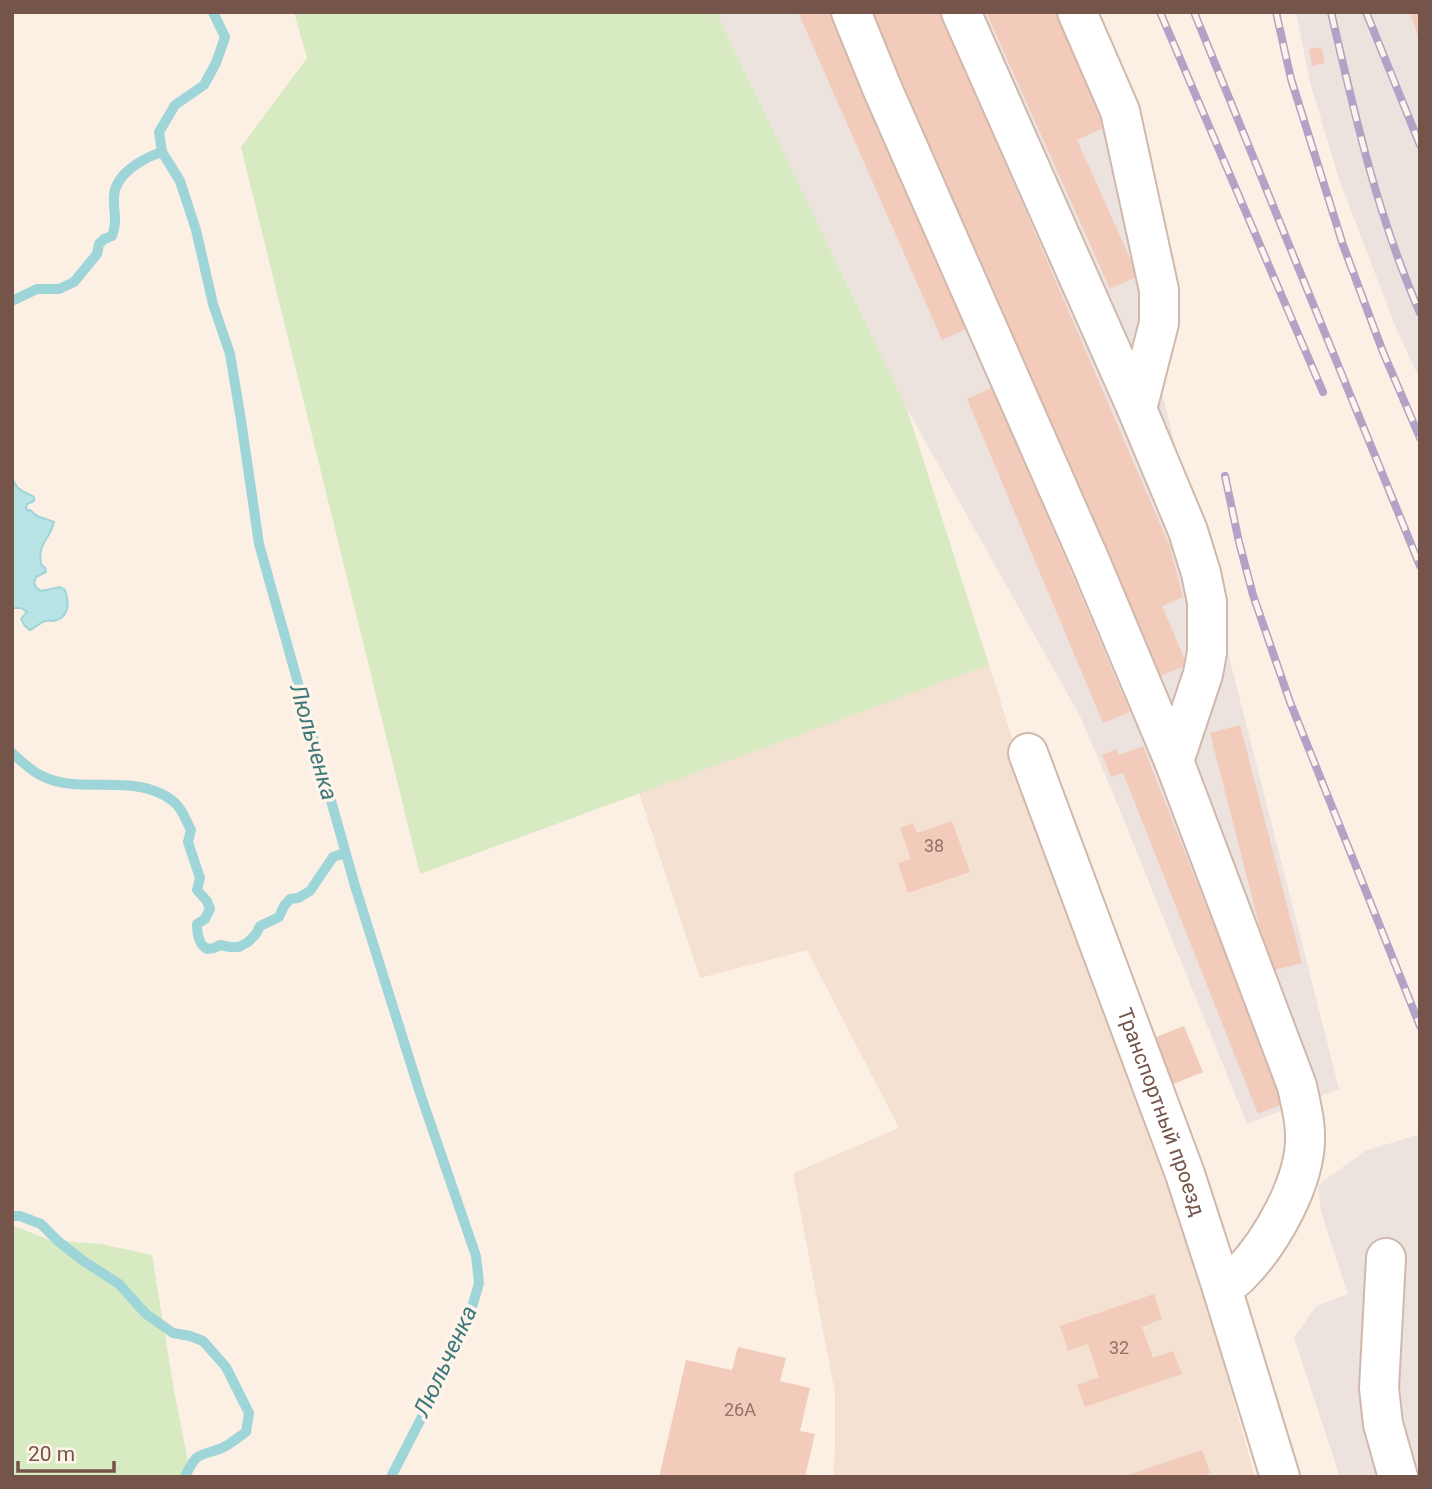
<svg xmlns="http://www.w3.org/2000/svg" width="1432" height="1489" font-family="Roboto,sans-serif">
  <rect width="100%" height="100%" fill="#fcf0e4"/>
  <!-- residential -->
  <path fill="#f4e1d2" d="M989,665L1052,864L1197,1270L1255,1477H833L835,1450V1393L793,1173L899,1128L807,950L700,978L639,793Z"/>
  <!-- industrial -->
  <path fill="#ece3de" d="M716,12H1088L1125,106L1144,322L1339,1089L1247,1124L1112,791L1080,716L907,409Z
    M1296,12H1420V380L1396,328L1339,179L1310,82Z
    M1420,1134V1477H1340L1294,1338L1316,1306L1348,1294L1321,1212L1318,1185L1365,1151Z"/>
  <!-- green -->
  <path fill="#d7eac2" d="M294,12H716L907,409L989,665L420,874L241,147L307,58Z
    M12,1225L49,1240L101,1244L152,1255L174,1390L191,1477H12Z"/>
  <!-- water -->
  <path fill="#b8e4e6" stroke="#9ed5d8" stroke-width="2" d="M12,478C18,492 22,490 34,497V501L27,504L26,508L28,511L30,510L37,516L54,522C50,540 37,543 41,564L45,568L46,572L36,577L34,583L36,587L41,591L60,587L65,590C69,601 70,615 57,620C49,623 54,619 45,621C40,623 36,627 30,630L25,626L21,619L27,612L21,608H12Z"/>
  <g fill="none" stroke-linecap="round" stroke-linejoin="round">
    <!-- stream -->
    <path stroke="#9ed5d8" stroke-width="10" d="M213,12L225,37L216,63L204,85L175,105L159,132L162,152L180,181L196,230L213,304L230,354L241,420L259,544L355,886L420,1093L476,1256L479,1283L473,1304L426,1409L391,1477
      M12,301L37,289H59L74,282L97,254L99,244L104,239L112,236C118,221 113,211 114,196C115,174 143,158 162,152
      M12,753C21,761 31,771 42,776C81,796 138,771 174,802C182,808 186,821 191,830L188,842L200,878L197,890L207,901L210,909L205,919L197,924C197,933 198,944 207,949L214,948L220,945L230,947H239L248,942L256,934L260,926L279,917L284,906L290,899L298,898L310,891L333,857L345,853
      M12,1216H20L41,1224L58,1241L82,1260L119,1284L146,1314L173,1333L190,1336L203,1341L226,1367L249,1413L246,1432C238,1437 231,1444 222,1448C198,1457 197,1451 185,1477"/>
  </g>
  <!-- building -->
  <path fill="#f2cbbb" d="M798,12H831L969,328L942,340Z
    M872,12H940L1170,547L1183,597L1162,606L1187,665L1156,678Z
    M986,12H1057L1108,126L1077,140L1138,276L1110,289Z
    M1410,12H1420V39H1419Z
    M1321,47L1325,63L1312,66L1309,49Z
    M993,387L1130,712L1103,723L967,399Z
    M1240,725L1302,963L1271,971L1210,733Z
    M1143,746L1284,1103L1258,1114L1123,773L1111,777L1102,755L1117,749L1119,755Z
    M952,821L970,872L908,893L898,863L911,859L900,828L913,823L917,833Z
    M1184,1026L1203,1072L1171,1085L1151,1039Z
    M1154,1294L1162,1319L1142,1327L1153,1358L1173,1351L1182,1374L1085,1407L1077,1385L1099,1377L1088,1344L1068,1351L1060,1326Z
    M738,1347L786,1358L780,1381L810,1388L800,1431L815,1434L805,1477H659L686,1360L732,1370Z
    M1202,1450L1210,1473L1198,1477H1122Z"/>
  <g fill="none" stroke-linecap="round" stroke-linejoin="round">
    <defs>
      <g id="minor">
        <path d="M851,12L882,88L1090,561L1174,761L1297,1086C1300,1101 1305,1118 1305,1134C1307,1180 1271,1243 1239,1275C1234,1280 1228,1284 1222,1288"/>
        <path d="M961,12L1137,409L1188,531L1201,573L1207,602V652L1203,674L1174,761"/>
        <path d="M1077,12L1120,111L1159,290V323L1137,409"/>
        <path id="s1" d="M1028,753L1185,1174L1222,1288L1280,1477"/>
        <path d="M1386,1258L1379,1388L1383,1424L1398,1477"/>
      </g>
    </defs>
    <!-- minor casing -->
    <use href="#minor" stroke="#d0b8ad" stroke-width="42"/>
    <!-- minor -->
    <use href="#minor" stroke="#fff" stroke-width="38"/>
    <defs>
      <path id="rail" d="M1160,12L1323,392
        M1194,12L1420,566
        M1276,12L1291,79L1343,245L1383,352L1420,438
        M1331,12C1355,116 1377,215 1420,313
        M1366,12L1420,145
        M1225,476L1239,542L1253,595L1290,702L1420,1026"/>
    </defs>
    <!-- rail casing -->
    <use href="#rail" stroke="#b1a2c6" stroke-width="8"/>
    <!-- rail -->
    <use href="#rail" stroke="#fff4ea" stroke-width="5" stroke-dasharray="16" stroke-linecap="butt"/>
  </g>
  <g text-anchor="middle" stroke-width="7" stroke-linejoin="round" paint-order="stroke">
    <!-- number labels -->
    <g font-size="18" fill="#947266">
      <text x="934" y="852">38</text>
      <text x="1119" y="1354">32</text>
      <text x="740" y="1416">26А</text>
    </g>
    <!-- street labels -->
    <g font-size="21" fill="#755449" stroke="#fff4ea">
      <text dy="7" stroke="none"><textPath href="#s1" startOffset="383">Транспортный проезд</textPath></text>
    </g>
    <!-- water labels -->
    <g font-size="23" font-style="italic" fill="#3c777a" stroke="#fff4ea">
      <text transform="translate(314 742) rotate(74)" y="8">Люльченка</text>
      <text transform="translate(445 1361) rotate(-65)" y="8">Люльченка</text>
    </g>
  </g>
  <!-- border -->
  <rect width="1432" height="1489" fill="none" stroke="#755449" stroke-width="28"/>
  <!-- scale -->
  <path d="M18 1461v10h96v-10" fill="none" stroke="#755449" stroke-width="3.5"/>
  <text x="28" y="1461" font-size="21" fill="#755449" stroke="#fff4ea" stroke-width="5" paint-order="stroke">20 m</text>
</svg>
